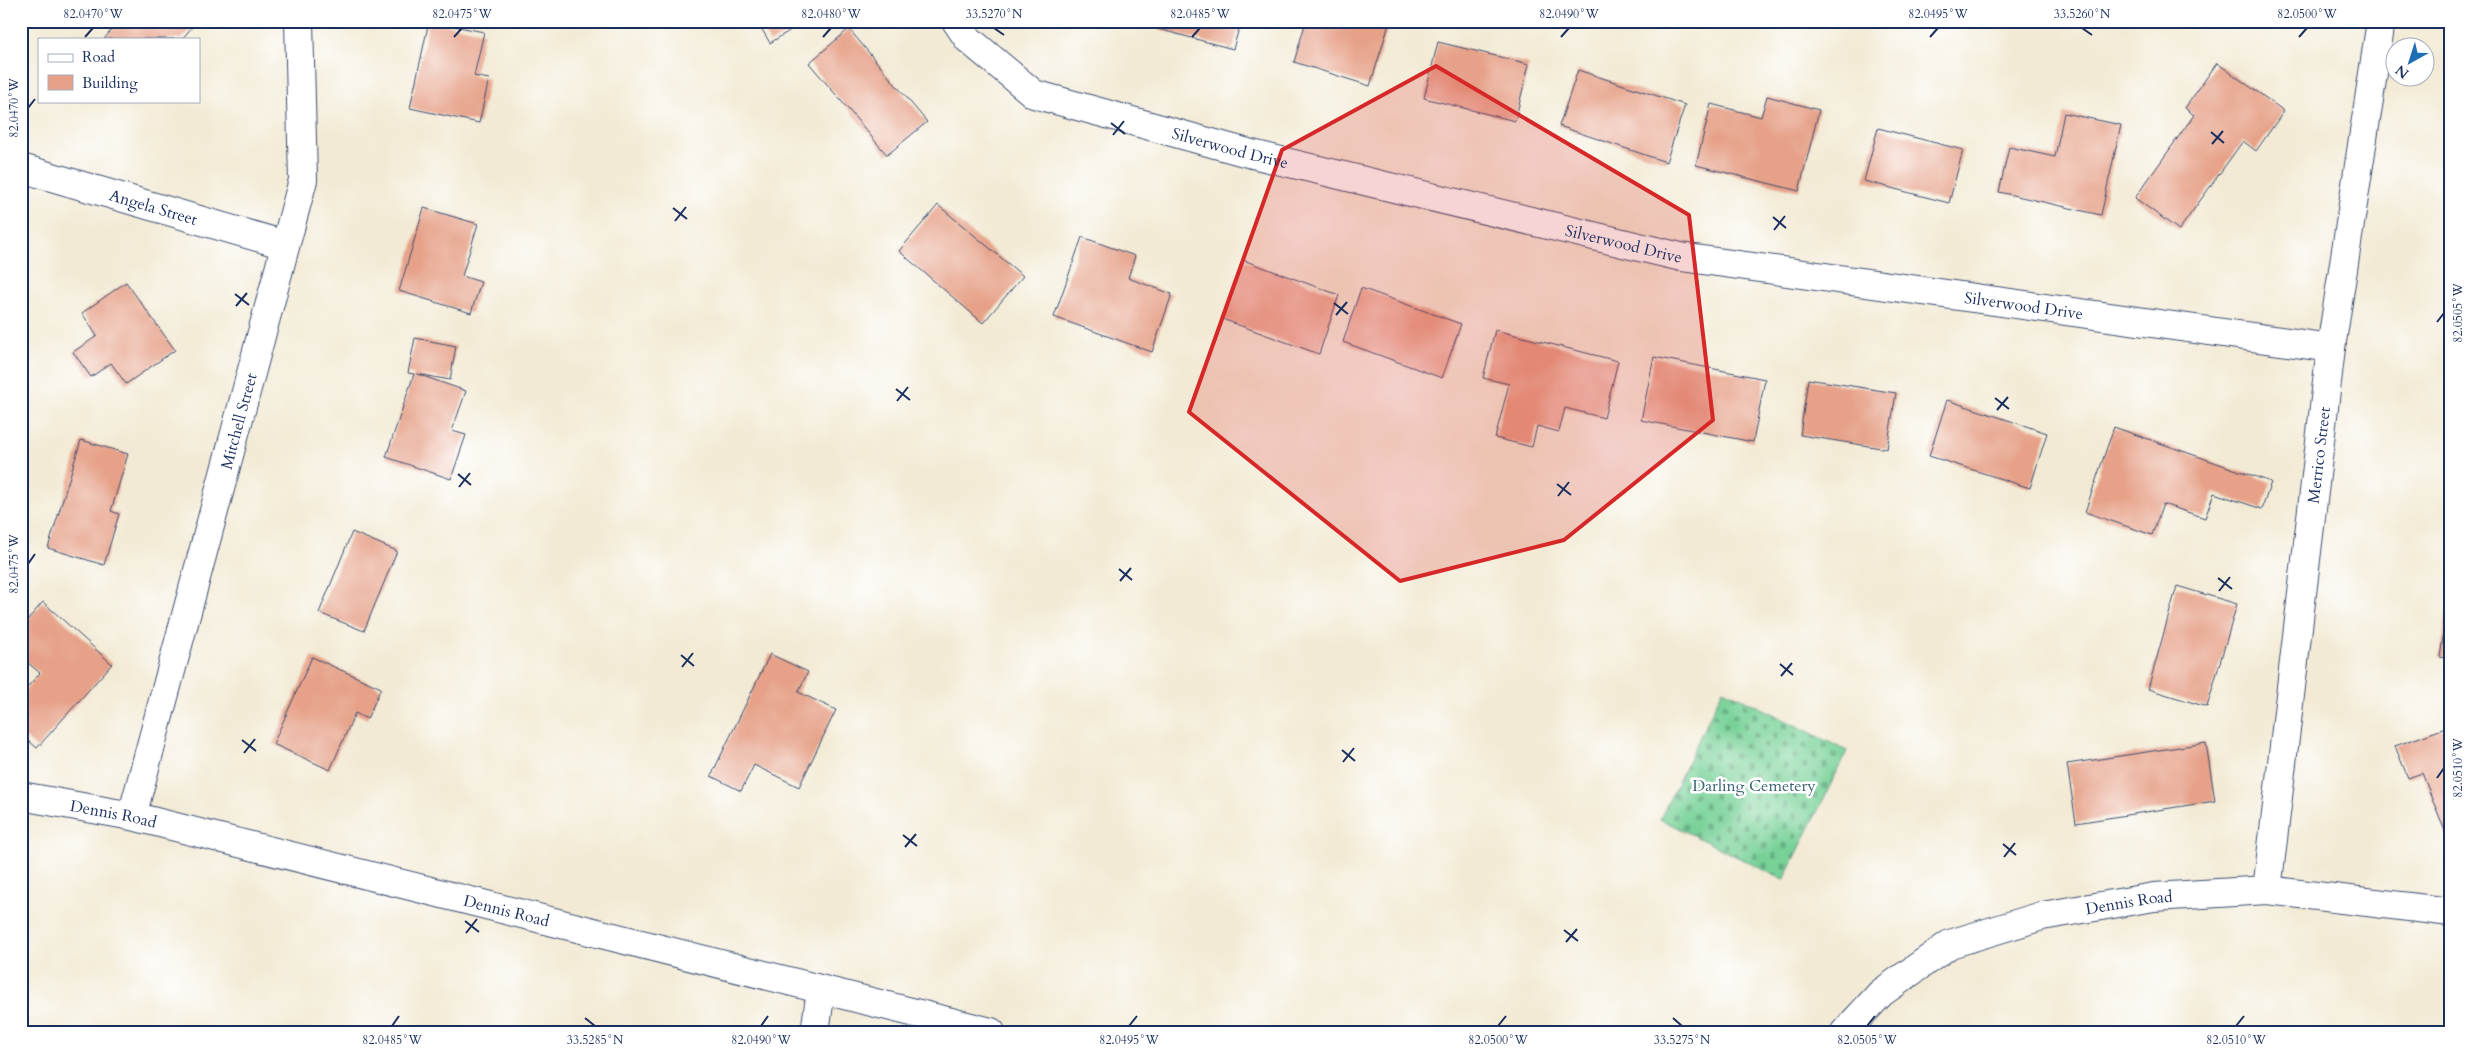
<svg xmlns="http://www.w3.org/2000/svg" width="2472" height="1053" font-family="Cardo,serif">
  <defs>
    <pattern id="cemetery-stones" width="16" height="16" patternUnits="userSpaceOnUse" patternTransform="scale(1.25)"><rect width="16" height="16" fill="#78d298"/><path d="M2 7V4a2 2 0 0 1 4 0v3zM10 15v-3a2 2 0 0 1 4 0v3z" fill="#62ab7f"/></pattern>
  </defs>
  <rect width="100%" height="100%" fill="#fff"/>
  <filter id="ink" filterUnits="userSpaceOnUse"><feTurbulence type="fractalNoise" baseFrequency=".02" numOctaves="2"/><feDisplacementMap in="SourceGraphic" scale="10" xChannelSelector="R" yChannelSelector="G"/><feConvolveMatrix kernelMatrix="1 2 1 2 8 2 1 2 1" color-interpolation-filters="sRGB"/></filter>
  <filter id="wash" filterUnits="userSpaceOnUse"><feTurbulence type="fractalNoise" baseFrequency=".0096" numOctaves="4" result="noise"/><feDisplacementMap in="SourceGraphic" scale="20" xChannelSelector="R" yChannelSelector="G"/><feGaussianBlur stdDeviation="1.12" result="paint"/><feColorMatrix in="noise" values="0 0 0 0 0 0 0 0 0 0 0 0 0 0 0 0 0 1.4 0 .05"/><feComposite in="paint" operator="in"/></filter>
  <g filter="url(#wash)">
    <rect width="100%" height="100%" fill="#f2ead4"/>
    <!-- cemetery -->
    <path fill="url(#cemetery-stones)" stroke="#4a807b" d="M1723,689L1847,751L1784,880L1660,819Z"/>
    <g id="blocks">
      <!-- building -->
      <path fill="#e6a188" d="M119,21H197L182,39H104Z
        M429,21L484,32L474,76L489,79L479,123L410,108Z
        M757,21H805L770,43Z
        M1159,21H1241L1233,49L1158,29Z
        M1306,21H1390L1370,86L1294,62Z
        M849,29L927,122L887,155L809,63Z
        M1438,42L1529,64L1515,121L1424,98Z
        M2217,63L2284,111L2256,151L2243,141L2179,230L2135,198L2194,115L2185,108Z
        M1578,70L1685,105L1666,162L1559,126Z
        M1767,96L1819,110L1799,191L1696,165L1711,104L1761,117Z
        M2064,113L2121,125L2101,215L1999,192L2009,147L2055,157Z
        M1878,128L1963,150L1949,203L1864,181Z
        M938,205L1023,276L983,323L899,251Z
        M424,208L478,224L462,276L481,282L471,313L399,291Z
        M1082,237L1135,256L1128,278L1172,294L1152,352L1054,317Z
        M1243,260L1339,295L1319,354L1222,319Z
        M126,282L175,350L126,384L111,363L91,377L73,352L97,336L82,313Z
        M1361,288L1461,324L1442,378L1343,342Z
        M1495,330L1618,361L1604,418L1565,408L1559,432L1537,426L1532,447L1495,438L1509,384L1483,378Z
        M415,338L456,346L450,380L417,374L466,391L452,431L466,435L451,479L386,457L414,374L408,373Z
        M1654,357L1765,379L1753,442L1641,420Z
        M1808,379L1896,393L1887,449L1800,435Z
        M1947,400L2047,433L2030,488L1929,456Z
        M2114,427L2271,482L2262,509L2214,493L2205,518L2163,504L2152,535L2085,512Z
        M81,440L128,454L111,511L119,514L104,565L48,548Z
        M352,532L397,551L364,631L319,613Z
        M2177,586L2237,604L2207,707L2148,689Z
        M2450,592H2451V659L2440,657Z
        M43,602L112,664L37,748L21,734V694L40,673L21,657V627Z
        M770,654L808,672L798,692L836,710L799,787L754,765L741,791L711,776Z
        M312,657L381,688L367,719L355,713L330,770L273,744Z
        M2451,726V846L2422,773L2408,778L2395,746Z
        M2206,743L2215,801L2076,823L2067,764Z"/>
    </g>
  </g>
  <g filter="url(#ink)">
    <use href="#blocks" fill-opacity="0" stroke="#3b4b70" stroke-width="1"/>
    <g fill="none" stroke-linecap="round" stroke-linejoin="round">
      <defs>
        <g id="minor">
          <path id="s1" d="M956,21L968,39L1034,94L1248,153L1681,257L2331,348"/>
          <path id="s2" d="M21,168L285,245"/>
          <path id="s3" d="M21,796L132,816L991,1032"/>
          <path id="s4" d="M132,816L303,180L299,21"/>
          <path id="s5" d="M2267,890L2331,348L2381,21"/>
          <path d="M815,1032L821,990"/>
          <path id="s6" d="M1845,1032L1881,993L1950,944L2042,916L2154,897L2267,890L2451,912"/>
        </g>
      </defs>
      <!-- minor casing -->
      <use href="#minor" stroke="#3b4b70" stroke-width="30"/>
      <!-- minor -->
      <use href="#minor" stroke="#fff" stroke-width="28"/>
    </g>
  </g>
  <!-- marked area -->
  <path fill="#d62828" fill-opacity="0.2" stroke="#d62828" stroke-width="4" stroke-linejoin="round" d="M1436,66L1689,215L1713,420L1564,540L1400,581L1189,412L1282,150Z"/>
  <!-- ticks -->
  <path fill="none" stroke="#1b2f5e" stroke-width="2" d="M994,28L1004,35M2082,28L2092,35M85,37L93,28M454,37L462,28M823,37L831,28M1192,37L1200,28M1561,37L1569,28M1930,37L1938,28M2299,37L2307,28M28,108L35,99M1111,123L1125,134M2211,132L2224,143M1113,135L1124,121M2212,144L2223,131M673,208L687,219M1773,217L1786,228M675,221L686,207M1774,230L1785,216M235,294L249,305M1334,303L1348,314M236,306L247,293M1336,315L1347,302M2437,322L2444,313M896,389L910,400M1995,398L2009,409M897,401L908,387M1997,410L2008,397M458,474L471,485M1557,484L1571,495M459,487L470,473M1558,496L1569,482M28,564L35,554M1119,569L1132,580M2218,578L2232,589M1120,581L1131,568M2219,591L2230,577M681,655L694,666M1780,664L1793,675M682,667L693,653M1781,676L1792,663M242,740L256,751M1342,750L1355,761M244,753L255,739M1343,762L1354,748M2437,778L2444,768M903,835L917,846M2003,844L2016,855M905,847L916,834M2004,857L2015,843M465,921L479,932M1564,930L1578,941M466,933L477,919M1566,942L1577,929M585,1018L595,1026M1673,1018L1682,1026M392,1026L399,1016M761,1026L768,1016M1129,1026L1137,1016M1498,1026L1506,1016M1867,1026L1875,1016M2236,1026L2244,1016"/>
  <g text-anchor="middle" stroke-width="5" stroke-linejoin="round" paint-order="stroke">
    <!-- street labels -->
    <g font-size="16" fill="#1b2f5e" stroke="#fff">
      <text dy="6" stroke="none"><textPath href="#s1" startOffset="311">Silverwood Drive</textPath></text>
      <text dy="6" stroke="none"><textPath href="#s2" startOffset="138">Angela Street</textPath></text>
      <text dy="6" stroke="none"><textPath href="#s1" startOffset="716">Silverwood Drive</textPath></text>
      <text dy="6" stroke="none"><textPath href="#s1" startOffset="1121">Silverwood Drive</textPath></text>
      <text dy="6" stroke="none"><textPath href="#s4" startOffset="409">Mitchell Street</textPath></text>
      <text dy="6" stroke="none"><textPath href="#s5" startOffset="438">Merrico Street</textPath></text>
      <text dy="6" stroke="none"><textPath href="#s3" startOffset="94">Dennis Road</textPath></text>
      <text dy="6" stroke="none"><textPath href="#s6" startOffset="322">Dennis Road</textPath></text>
      <text dy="6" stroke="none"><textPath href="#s3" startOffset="499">Dennis Road</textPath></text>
    </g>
    <!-- park labels -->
    <g font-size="16" fill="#37606f" stroke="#fff">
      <text x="1754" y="791">Darling Cemetery</text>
    </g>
  </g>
  <!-- margin -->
  <rect width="2472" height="1053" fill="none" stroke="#fff" stroke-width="55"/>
  <!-- legend -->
  <rect x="38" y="38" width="162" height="65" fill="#ffffff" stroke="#a4acbf"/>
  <rect x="48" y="54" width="25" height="8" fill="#ffffff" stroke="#a4acbf"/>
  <text x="82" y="62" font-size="15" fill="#1b2f5e">Road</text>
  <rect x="48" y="75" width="25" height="15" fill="#e6a188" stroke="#a4acbf"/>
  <text x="82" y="88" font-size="15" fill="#1b2f5e">Building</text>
  <!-- north arrow -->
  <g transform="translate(2410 62) rotate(219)"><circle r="24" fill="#ffffff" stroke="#a4acbf"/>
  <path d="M0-4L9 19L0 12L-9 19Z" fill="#1f6fb2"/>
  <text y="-8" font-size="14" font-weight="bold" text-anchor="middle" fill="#1b2f5e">N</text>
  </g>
  <rect x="28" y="28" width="2416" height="998" fill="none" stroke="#1b2f5e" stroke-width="2"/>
  <g font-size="12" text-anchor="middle" fill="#1b2f5e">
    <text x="93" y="18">82.0470°W</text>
    <text x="462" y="18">82.0475°W</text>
    <text x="831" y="18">82.0480°W</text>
    <text x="994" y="18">33.5270°N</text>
    <text x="1200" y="18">82.0485°W</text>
    <text x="1569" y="18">82.0490°W</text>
    <text x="1938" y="18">82.0495°W</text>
    <text x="2082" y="18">33.5260°N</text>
    <text x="2307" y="18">82.0500°W</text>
    <text transform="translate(14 108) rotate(-90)" y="4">82.0470°W</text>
    <text transform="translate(2458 313) rotate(-90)" y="4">82.0505°W</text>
    <text transform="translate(14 564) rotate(-90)" y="4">82.0475°W</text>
    <text transform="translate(2458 768) rotate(-90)" y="4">82.0510°W</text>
    <text x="392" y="1044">82.0485°W</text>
    <text x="595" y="1044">33.5285°N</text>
    <text x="761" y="1044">82.0490°W</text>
    <text x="1129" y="1044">82.0495°W</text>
    <text x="1498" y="1044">82.0500°W</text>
    <text x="1682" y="1044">33.5275°N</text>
    <text x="1867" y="1044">82.0505°W</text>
    <text x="2236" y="1044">82.0510°W</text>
  </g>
</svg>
